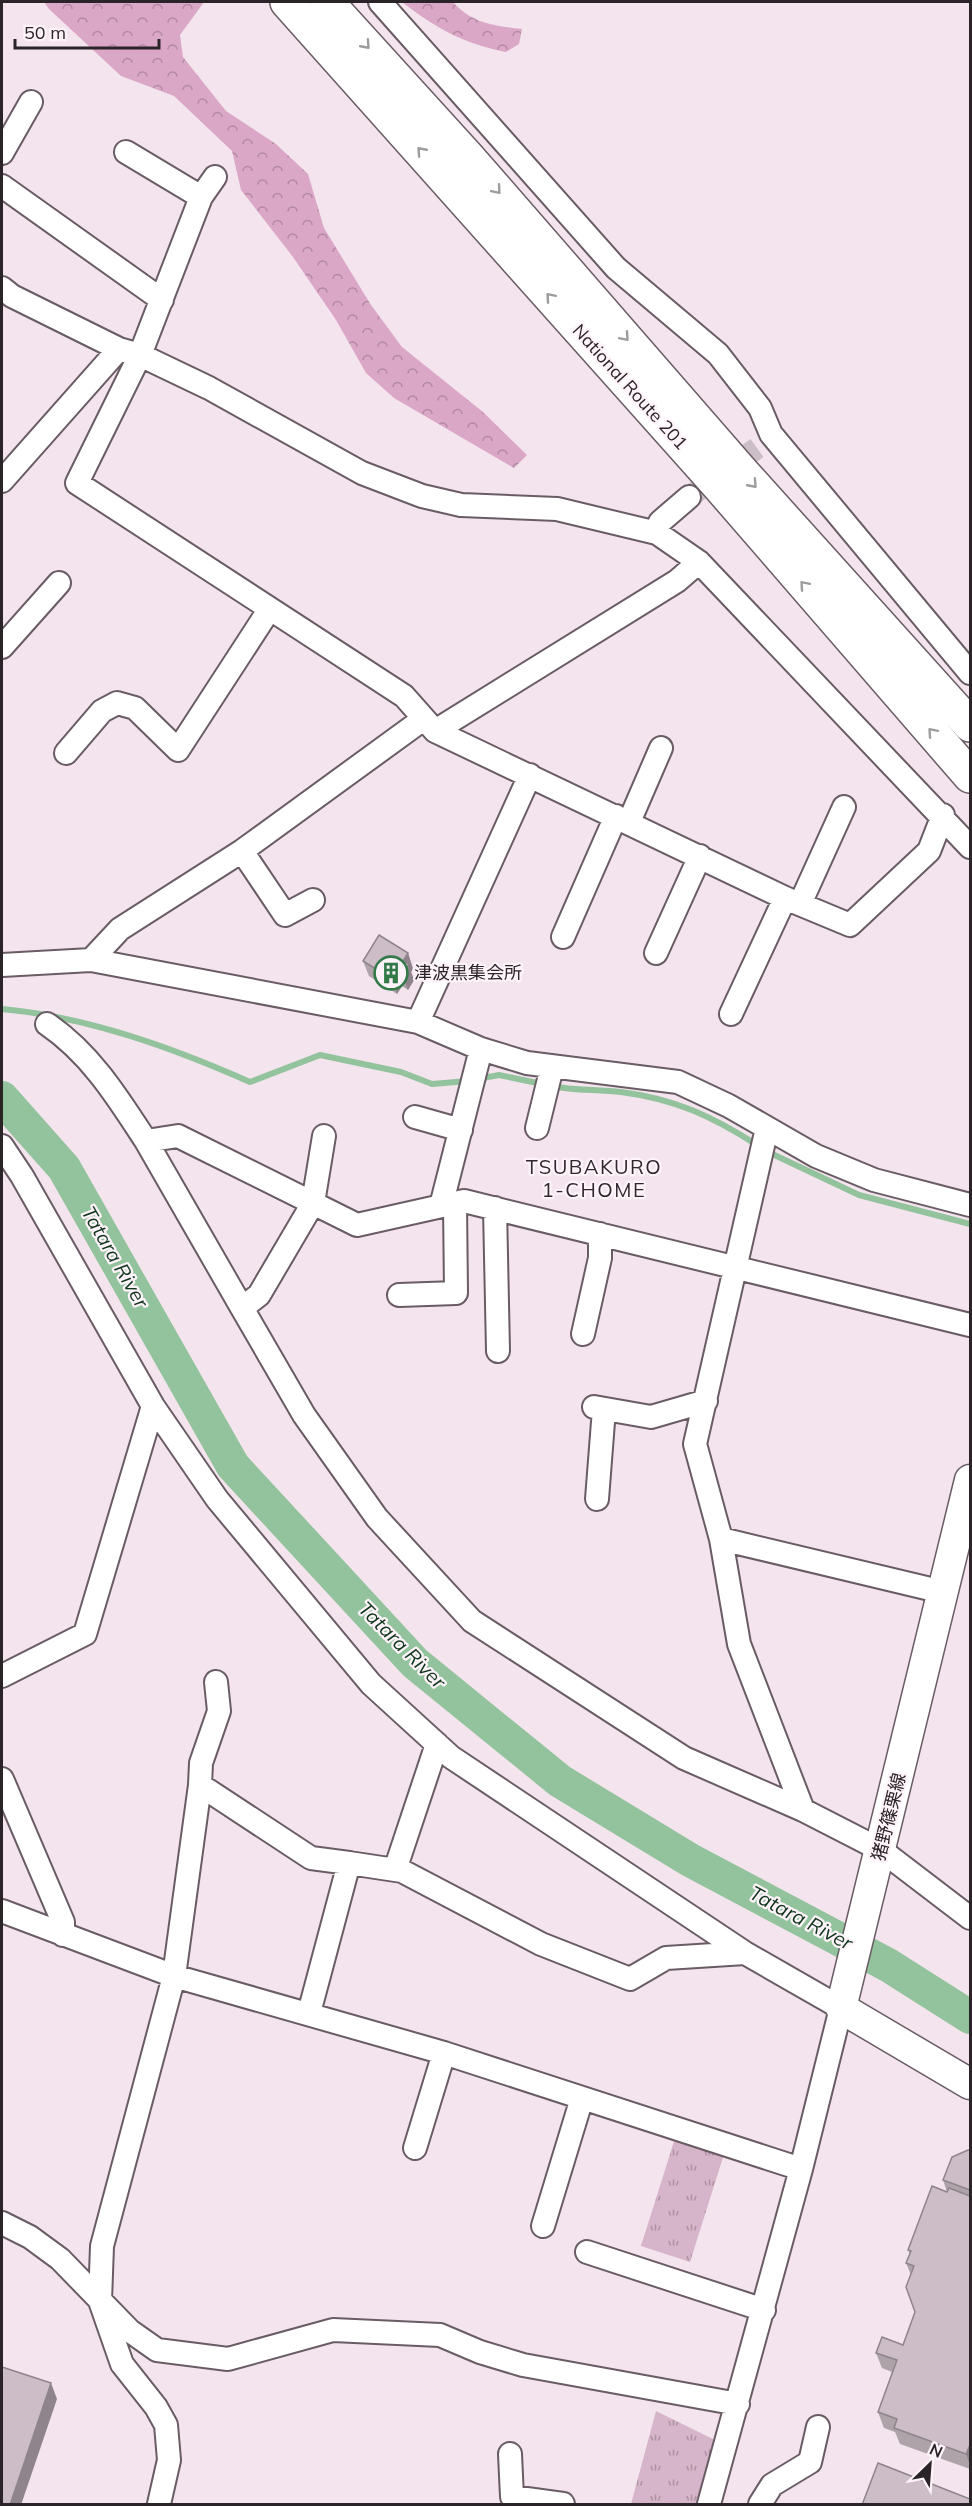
<svg xmlns="http://www.w3.org/2000/svg" width="972" height="2506" font-family="Mulish,'Noto Sans JP',sans-serif">
  <defs>
    <pattern id="forest-crowns" width="20" height="18" patternUnits="userSpaceOnUse" patternTransform="scale(1.5)"><rect width="20" height="18" fill="#dba7c7"/><path d="M2 6a3 3 0 1 1 6 0M12 15a3 3 0 1 1 6 0" fill="none" stroke="#b288a2"/></pattern>
    <pattern id="park-tufts" width="24" height="20" patternUnits="userSpaceOnUse" patternTransform="scale(1.5)"><rect width="24" height="20" fill="#d6b4c9"/><path d="M3 7l-1-3M5 7V3M7 7l1-3M15 17l-1-3M17 17v-4M19 17l1-3" fill="none" stroke="#ae92a3"/></pattern>
  </defs>
  <rect width="100%" height="100%" fill="#f4e4ed"/>
  <!-- forest -->
  <path fill="url(#forest-crowns)" d="M44,2H204L180,35L183,57L226,111L276,144L308,174L324,228L371,305L402,347L483,412L527,455L514,468L394,398L366,373L336,320L293,257L241,190L232,151L174,96L121,76L49,9Z
    M402,2H453C471,23 495,26 522,29L519,44L506,52C464,44 434,27 402,2Z"/>
  <!-- park -->
  <path fill="url(#park-tufts)" d="M676,2135L725,2151L690,2262L641,2246Z
    M656,2411L719,2442L701,2504H631Z"/>
  <g fill="none" stroke-linecap="round" stroke-linejoin="round">
    <!-- stream -->
    <path stroke="#93c39d" stroke-width="6" d="M2,1009C87,1017 171,1047 250,1082L320,1055L401,1072L432,1084L468,1081
      M478,1079L499,1075L542,1084
      M552,1086C574,1091 598,1089 621,1092C675,1099 712,1116 757,1145
      M766,1151L859,1195L970,1224"/>
    <!-- river -->
    <path stroke="#93c39d" stroke-width="34" d="M2,1098L64,1168L233,1466L415,1663L560,1781L690,1860L888,1965L970,2017"/>
    <!-- minor-tunnel -->
    <path stroke="#ccbec6" stroke-width="22" stroke-dasharray="22 11" stroke-linecap="butt" d="M689,497L757,448"/>
    <defs>
      <path id="minor" d="M380,2L616,268L718,354L760,408L771,434L970,673
        M126,152L201,197
        M2,153L31,102
        M215,177L201,197L140,355L77,483L404,696L435,731L785,898L850,925L929,851L943,815
        M2,186L162,300
        M2,288L12,296L119,349L140,355L209,388L362,473L422,496L461,505L557,509L657,533L699,562L970,847
        M2,481L119,349
        M657,533L660,522L689,497
        M2,647L59,583
        M435,731L677,581L699,562
        M66,753L102,711L117,703L135,708L178,750L269,610
        M629,822L661,748
        M242,851L285,915L313,900
        M800,904L844,807
        M563,937L616,816
        M656,953L700,856
        M91,960L120,929L242,851L422,720
        M2,965L91,960L418,1022L481,1049L527,1063L678,1082L729,1106L816,1156L874,1180L970,1205
        M731,1014L785,898
        M418,1022L530,775
        M47,1024C91,1054 118,1098 146,1141
        M415,1117L461,1130
        M537,1128L552,1067
        M324,1136L313,1203L259,1295L242,1308L146,1141L178,1136L357,1225L464,1201L970,1325
        M2,1146L22,1176L153,1406L217,1499L371,1684L451,1757L745,1953L841,2008L801,2169L709,2504
        M441,1206L481,1049
        M495,1208L498,1351
        M399,1295L456,1293L455,1203
        M242,1308L304,1415L377,1518L472,1621L684,1758L803,1810L881,1850L970,1918
        M583,1334L600,1258V1234
        M594,1407L651,1417L706,1401
        M597,1499L604,1409
        M721,1539L695,1444L767,1128
        M2,1676L85,1634L153,1406
        M2,1779L63,1922V1935
        M200,1785L201,1763L219,1711L216,1682
        M803,1810L739,1644L721,1539L943,1592
        M395,1870L437,1744
        M2,1911L174,1976L444,2053L801,2169
        M309,2013L349,1863L402,1871L541,1944L630,1979L666,1958L745,1953
        M415,2148L444,2053
        M2,2223L30,2237L60,2259L130,2331L157,2350L228,2359L333,2330L440,2335L480,2352L523,2365L738,2404
        M543,2226L582,2098
        M587,2252L764,2310
        M510,2454L512,2497L563,2504
        M159,2504L169,2460L166,2425L156,2407L122,2364L100,2301L102,2246L174,1976L200,1785L311,1858L349,1863
        M760,2504L772,2485L810,2462L818,2427"/>
      <path id="major" d="M970,1480L841,2008L970,2084"/>
      <path id="highway" d="M287,2L718,485L970,776
        M327,2L468,157L744,474L970,725"/>
    </defs>
    <!-- minor casing -->
    <use href="#minor" stroke="#695c64" stroke-width="26"/>
    <!-- major casing -->
    <use href="#major" stroke="#695c64" stroke-width="33"/>
    <!-- highway casing -->
    <use href="#highway" stroke="#695c64" stroke-width="36"/>
    <!-- minor -->
    <use href="#minor" stroke="#fff" stroke-width="22"/>
    <!-- major -->
    <use href="#major" stroke="#fff" stroke-width="30"/>
    <!-- highway -->
    <use href="#highway" stroke="#fff" stroke-width="33"/>
  </g>
  <!-- wall -->
  <path fill="#afa3aa" d="M408,953L413,969L411,972L414,980L408,990L402,986L397,994L369,976L363,961Z
    M970,2150V2469L900,2444L895,2432L884,2428L878,2412L892,2372L882,2368L876,2353L903,2345L915,2312L911,2275L906,2263L910,2254L908,2250L947,2192L943,2180Z"/>
  <!-- shaded-wall -->
  <path fill="#8f848b" d="M408,953L413,969L411,972L414,980L408,990L402,974L403,961Z
    M397,970L402,986L397,994L392,979Z
    M51,2383L57,2399L21,2505H10Z
    M970,2445V2465L966,2454Z"/>
  <!-- building -->
  <path fill="#ccbdc6" stroke="#8f848b" stroke-width="1.5" d="M379,935L408,953L403,961L409,964L402,974L397,970L392,979L363,961Z
    M968,2150H970V2190L943,2180L952,2157Z
    M932,2186L947,2192L949,2188L970,2196V2445L966,2454L894,2428L897,2419L878,2412L897,2360L876,2353L882,2337L903,2345L915,2312L906,2287L914,2266L906,2263L911,2251L908,2250Z
    M2,2367L51,2383L10,2505H2Z
    M878,2463L970,2499V2505H862Z"/>
  <!-- one-way arrows -->
  <defs><path id="oneway-chevron" d="M-2-3.5L2.5 0L-2 3.5" fill="none" stroke-width="1.6" stroke-linecap="round" stroke-linejoin="round" transform="scale(1.5)"/></defs>
  <g stroke="#9f9c9e">
    <use href="#oneway-chevron" transform="translate(366 45) rotate(48)"/>
    <use href="#oneway-chevron" transform="translate(421 151) rotate(-132)"/>
    <use href="#oneway-chevron" transform="translate(497 190) rotate(49)"/>
    <use href="#oneway-chevron" transform="translate(550 297) rotate(-131)"/>
    <use href="#oneway-chevron" transform="translate(625 337) rotate(49)"/>
    <use href="#oneway-chevron" transform="translate(753 484) rotate(48)"/>
    <use href="#oneway-chevron" transform="translate(804 585) rotate(-131)"/>
    <use href="#oneway-chevron" transform="translate(932 732) rotate(-131)"/>
  </g>
  <!-- icons -->
  <defs>
    <symbol id="building-ring" viewBox="-11 -11 22 22"><circle r="9.5" fill="#fdf3f9" stroke="#327a48" stroke-width="1.5"/><path d="M-4-6H4V6H1V3H-1V6H-4ZM-2.5-4.3h1.7v1.8h-1.7ZM.8-4.3h1.7v1.8H.8ZM-2.5-1h1.7V.8h-1.7ZM.8-1h1.7V.8H.8Z" fill="#327a48"/></symbol>
  </defs>
  <g fill-rule="evenodd">
    <use href="#building-ring" x="372" y="954" width="38" height="38"/>
  </g>
  <g text-anchor="middle" stroke-width="4.5" stroke-linejoin="round" paint-order="stroke">
    <!-- street labels -->
    <g font-size="18" fill="#2a2428" stroke="#fdf3f9">
      <text transform="translate(630 387) rotate(48)" y="6">National Route 201</text>
      <text transform="translate(889 1817) rotate(-76)" y="6">猪野篠栗線</text>
    </g>
    <!-- poi labels -->
    <g font-size="18" fill="#2a2428" stroke="#fdf3f9" text-anchor="start">
      <text x="414" y="979">津波黒集会所</text>
    </g>
    <!-- neighbourhood labels -->
    <g font-size="20" letter-spacing="1.5" fill="#32262e" stroke="#fdf3f9">
      <text x="594" y="1174">TSUBAKURO<tspan x="594" dy="23">1-CHOME</tspan></text>
    </g>
    <!-- water labels -->
    <g font-size="20" font-style="italic" fill="#11361c" stroke="#fdf3f9">
      <text transform="translate(115 1257) rotate(60)" y="7">Tatara River</text>
      <text transform="translate(402 1645) rotate(45)" y="7">Tatara River</text>
      <text transform="translate(801 1918) rotate(28)" y="7">Tatara River</text>
    </g>
  </g>
  <!-- border -->
  <rect width="972" height="2506" fill="none" stroke="#2a2428" stroke-width="6"/>
  <!-- north arrow -->
  <g transform="translate(930 2464) rotate(25)" stroke="#fdf3f9" stroke-width="4.5" paint-order="stroke">
  <path d="M0-4.5L10 22L0 15L-10 22Z" fill="#2a2428"/>
  <text y="-9" font-size="16" font-weight="bold" text-anchor="middle" fill="#2a2428">N</text>
  </g>
  <!-- scale -->
  <path d="M15 39v9h144v-9" fill="none" stroke="#2a2428" stroke-width="3"/>
  <text x="24" y="39" font-size="18" fill="#2a2428" stroke="#fdf3f9" stroke-width="4.5" paint-order="stroke">50 m</text>
</svg>
